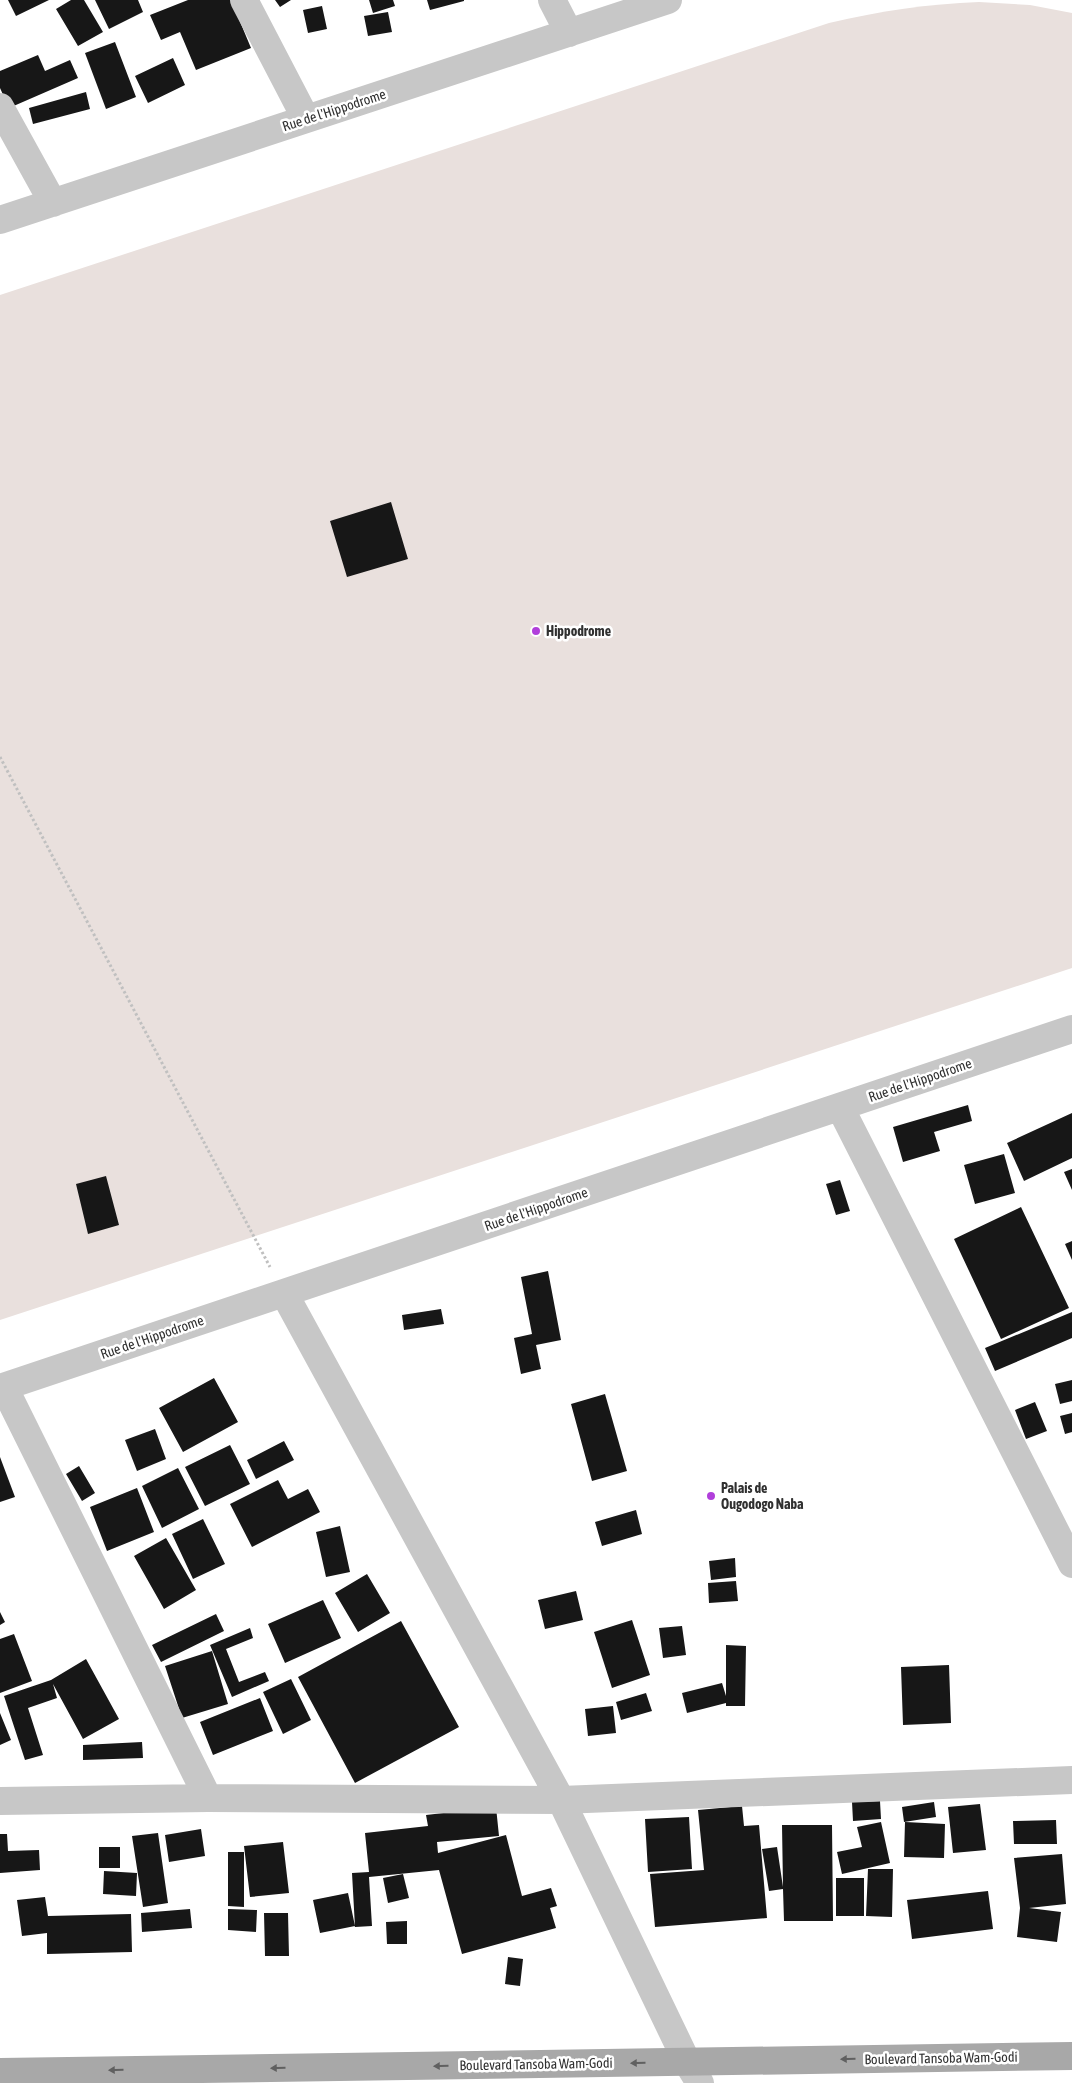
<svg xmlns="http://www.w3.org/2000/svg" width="1072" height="2083" font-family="'Asap Condensed',sans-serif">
  <rect width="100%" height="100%" fill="#fff"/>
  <!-- green -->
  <path fill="#e9e0dd" d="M979,2L1030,5L1072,13V968L0,1320V295L829,23C880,11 928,4 979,2Z"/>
  <!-- building -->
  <path fill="#171717" d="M8,0H49L16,16Z
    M71,0H84L103,32L78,46L56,9Z
    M95,0H138L143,12L109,29Z
    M188,0H231L251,48L196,70L180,32L161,40L150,15Z
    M275,0H291L280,7Z
    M369,0H393L395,6L373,13Z
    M427,0H464V1L430,10Z
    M322,6L327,29L308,33L303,10Z
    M388,12L392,32L368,36L364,16Z
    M115,42L136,97L106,109L85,53Z
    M38,55L45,71L70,60L78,78L9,108L0,88V71Z
    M173,58L185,85L148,103L135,76Z
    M86,92L90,109L33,124L29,108Z
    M391,502L408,559L347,577L330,521Z
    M968,1105L972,1121L934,1132L940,1151L903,1162L893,1127Z
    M1072,1113V1158L1024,1181L1007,1143Z
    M1004,1154L1015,1193L975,1204L964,1165Z
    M1072,1169V1190L1064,1172Z
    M106,1176L119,1225L88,1234L76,1184Z
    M840,1180L850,1211L836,1215L826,1184Z
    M1021,1207L1069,1308L1001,1339L954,1239Z
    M1072,1241V1260L1065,1244Z
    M548,1271L561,1340L536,1345L541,1369L521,1374L514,1338L532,1334L521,1277Z
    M441,1309L444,1324L404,1330L402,1315Z
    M1072,1312V1338L995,1371L985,1348Z
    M214,1378L238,1422L183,1452L159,1408Z
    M1072,1380V1401L1060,1404L1055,1384Z
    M605,1394L627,1471L592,1481L571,1404Z
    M1035,1402L1047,1431L1026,1439L1015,1410Z
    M1072,1413V1432L1065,1434L1060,1416Z
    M155,1429L166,1459L137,1471L125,1440Z
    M284,1441L294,1460L256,1479L247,1460Z
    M230,1445L250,1484L205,1506L185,1467Z
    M0,1457L15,1497L0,1502Z
    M79,1466L95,1493L82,1501L66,1474Z
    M178,1468L199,1509L162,1528L142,1486Z
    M278,1480L288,1499L308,1489L320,1512L252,1547L230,1504Z
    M137,1488L154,1532L107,1551L90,1507Z
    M636,1510L642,1534L602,1546L595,1522Z
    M203,1519L225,1564L193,1579L172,1534Z
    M340,1526L350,1572L326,1577L316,1532Z
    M166,1538L196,1590L164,1609L134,1556Z
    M735,1558L736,1577L711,1580L709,1561Z
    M367,1574L390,1613L358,1632L335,1593Z
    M736,1581L738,1601L709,1603L708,1583Z
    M576,1591L583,1620L545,1629L538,1600Z
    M323,1600L341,1638L285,1663L268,1624Z
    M0,1612L5,1622L0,1625Z
    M216,1614L224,1631L161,1662L152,1645Z
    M632,1620L650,1675L612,1688L594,1632Z
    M401,1621L459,1727L355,1783L298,1677Z
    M682,1626L686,1655L663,1658L659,1628Z
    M250,1628L253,1638L226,1649L239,1682L265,1672L269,1681L232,1697L210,1645Z
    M14,1634L32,1681L0,1693V1639Z
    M726,1645L746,1646L745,1706H726V1703L687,1713L682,1693L722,1683L726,1696Z
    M212,1651L228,1704L182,1718L165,1666Z
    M86,1659L119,1719L83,1739L53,1684L57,1698L28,1708L43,1755L25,1760L4,1696L51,1680Z
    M949,1665L951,1723L903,1725L901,1667Z
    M291,1679L311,1720L283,1734L263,1692Z
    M646,1693L652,1711L621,1720L616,1702Z
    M260,1698L273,1731L213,1755L200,1722Z
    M613,1706L616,1733L588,1736L585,1709Z
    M0,1713L11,1740L0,1745Z
    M142,1742L143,1758L83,1760V1745Z
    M880,1801L881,1819L853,1821L852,1802Z
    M934,1802L936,1817L904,1822L902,1807Z
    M980,1804L986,1850L953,1853L948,1807Z
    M742,1806L744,1826L759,1825L767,1918L655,1927L650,1874L704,1870L698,1810Z
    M496,1807L499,1836L437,1842L438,1853L506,1835L522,1896L551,1888L557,1906L550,1908L556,1928L462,1954L439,1870L369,1877L372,1926L355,1927L352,1873L369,1872L365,1833L428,1826L426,1815Z
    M689,1817L692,1869L648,1872L645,1819Z
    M1056,1820L1057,1844H1014L1013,1821Z
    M881,1822L890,1863L842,1874L837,1852L862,1847L857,1827Z
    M905,1822L945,1824L944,1858L904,1857Z
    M782,1825H832L833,1921H784L783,1889L769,1891L762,1849L777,1847L783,1887Z
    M201,1829L205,1856L169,1862L165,1835Z
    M158,1833L168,1903L143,1907L132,1836Z
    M0,1834H7L8,1851L39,1850L40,1870L0,1873Z
    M283,1842L289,1893L250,1897L244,1846Z
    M99,1847H120V1868H99Z
    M228,1852H244V1907L228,1906Z
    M1062,1854L1066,1904L1029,1908L1061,1912L1057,1942L1017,1937L1020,1908L1014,1858Z
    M868,1869H893L892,1917L866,1916Z
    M104,1871L137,1873L136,1896L103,1894Z
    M403,1874L409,1898L388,1903L383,1878Z
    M836,1878H864V1916H836Z
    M988,1891L993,1929L912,1939L907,1900Z
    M348,1893L355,1926L320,1933L313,1900Z
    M45,1897L48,1916L131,1914L132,1952L47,1954V1933L22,1936L17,1900Z
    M190,1909L192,1928L142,1932L141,1913Z
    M228,1909L257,1910L256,1932L228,1930Z
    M264,1913H288L289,1956H265Z
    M407,1921V1944H387L386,1922Z
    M508,1957L523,1959L520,1986L505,1984Z"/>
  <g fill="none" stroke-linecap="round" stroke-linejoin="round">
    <!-- path -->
    <path stroke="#c0c0c0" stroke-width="3" stroke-dasharray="2.5 2.5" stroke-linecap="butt" d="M0,757L270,1267"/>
    <!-- street -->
    <path stroke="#c7c7c7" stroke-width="28" d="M244,0L306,119
      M552,0L569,33
      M0,107L53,203
      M0,220L668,0
      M840,1107L1072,1564
      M284,1293L561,1800L687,2062L700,2083
      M4,1387L208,1798
      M0,1388L1072,1029
      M0,1801L208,1798L561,1800L1072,1780"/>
    <!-- primary -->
    <path stroke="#a8a8a8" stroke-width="28" d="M0,2072L1072,2056"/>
  </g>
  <!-- one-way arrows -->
  <defs><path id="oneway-solid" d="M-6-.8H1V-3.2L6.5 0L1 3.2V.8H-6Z" transform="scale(1.25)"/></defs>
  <g fill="#606060">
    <use href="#oneway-solid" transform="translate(848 2059) rotate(179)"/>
    <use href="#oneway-solid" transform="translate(638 2063) rotate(179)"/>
    <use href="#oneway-solid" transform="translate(441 2066) rotate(179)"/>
    <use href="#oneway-solid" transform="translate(278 2068) rotate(179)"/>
    <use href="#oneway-solid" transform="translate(116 2070) rotate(179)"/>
  </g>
  <!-- markers -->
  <g fill="#b13fdb" stroke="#fff" stroke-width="2">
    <circle cx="536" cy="631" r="5"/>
    <circle cx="711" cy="1496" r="5"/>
  </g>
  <g text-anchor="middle" stroke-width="5" stroke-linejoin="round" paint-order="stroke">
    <!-- street labels -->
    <g font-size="14" fill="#303030" stroke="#fff">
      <text transform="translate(334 110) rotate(-18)" y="5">Rue de l'Hippodrome</text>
      <text transform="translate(920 1080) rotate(-19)" y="5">Rue de l'Hippodrome</text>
      <text transform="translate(536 1209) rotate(-19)" y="5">Rue de l'Hippodrome</text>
      <text transform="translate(152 1337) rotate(-19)" y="5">Rue de l'Hippodrome</text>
      <text transform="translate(941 2058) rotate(-1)" y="5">Boulevard Tansoba Wam-Godi</text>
      <text transform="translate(536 2064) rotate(-1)" y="5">Boulevard Tansoba Wam-Godi</text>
    </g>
    <!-- poi labels -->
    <g font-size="14" font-weight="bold" fill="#303030" stroke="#fff" text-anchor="start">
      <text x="546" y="636">Hippodrome</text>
      <text x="721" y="1493">Palais de<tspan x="721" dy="16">Ougodogo Naba</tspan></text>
    </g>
  </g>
</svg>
